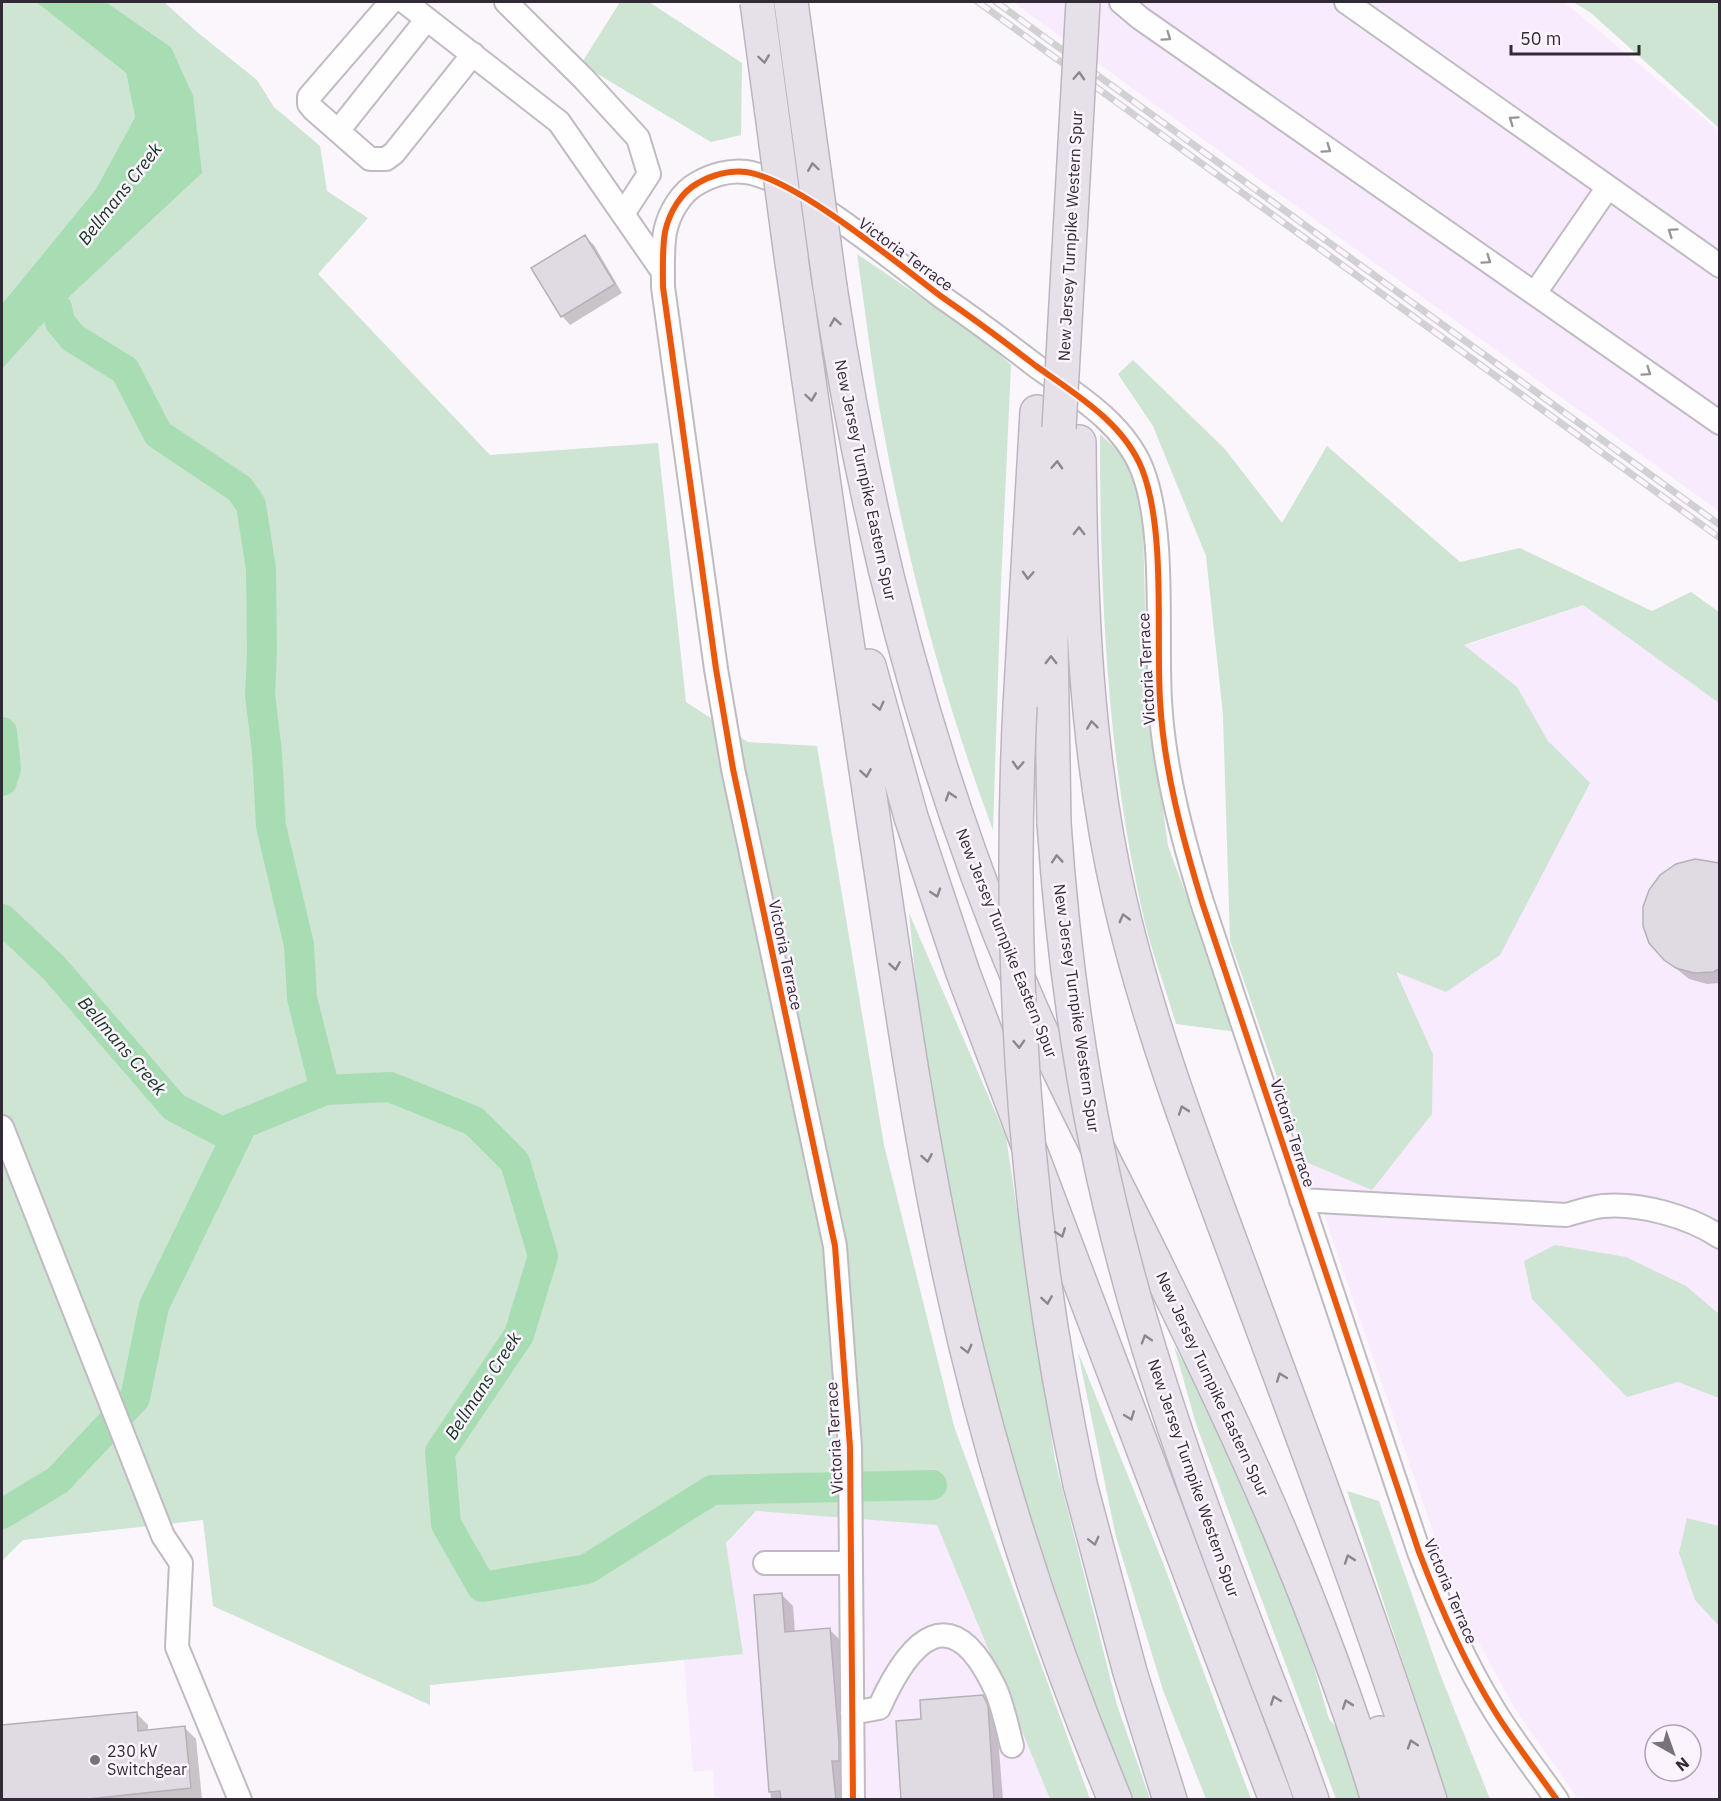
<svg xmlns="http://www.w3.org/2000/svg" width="1721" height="1801" font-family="'IBM Plex Sans',sans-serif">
  <rect width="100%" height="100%" fill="#faf6fb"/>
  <!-- built -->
  <path fill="#f8ebfd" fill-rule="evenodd" d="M1013,2H1564L1719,131V511Z
    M1583,605L1719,703V1799H1578L1514,1707L1458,1605L1230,940L1464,646ZM1655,1735H1691V1771H1655Z
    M756,1511L937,1525L1050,1799H714L713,1770L693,1772L684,1660L742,1653L726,1543Z"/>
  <!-- green -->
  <path fill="#cde5d2" d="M2,2H36L126,73L135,117L96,189L2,304Z
    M106,2H164L197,32L257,80L274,107L320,146L327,191L368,218L318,274L490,455L658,443L686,702L748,742L817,746L884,1145L954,1426L1090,1799H1050L937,1525L756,1511L726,1543L743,1654L430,1685V1705L213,1606L203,1520L23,1540L2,1561V369L57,308L171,47Z
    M620,2H649L742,63L741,135L711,142L581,64Z
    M1573,2H1719V128L1591,13Z
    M857,254L984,340L1011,365L1001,584L993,830C943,697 906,557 881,417C871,363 865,308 857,254Z
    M1133,360L1225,449L1282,523L1327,446L1460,562L1520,548L1652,611L1691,592L1719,612V703L1583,605L1464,645L1517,687L1548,741L1590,783L1500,955L1446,992L1396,972L1433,1054L1432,1114L1372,1190L1306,1162L1230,940L1223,715L1206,556L1153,426L1118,374Z
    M1100,434L1130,462L1143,524L1147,690L1168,846L1237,1032L1176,1024C1165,986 1150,948 1142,910C1107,755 1100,593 1100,434Z
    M909,913L1006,1137L1055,1460L1117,1705L1150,1799H1120L999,1436L944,1169L918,1004Z
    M1555,1245L1626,1257L1686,1286L1719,1314V1398L1678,1382L1627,1397L1532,1299L1524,1261Z
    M1174,1346L1211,1409L1264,1530L1307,1643L1329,1719L1343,1735L1364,1799H1336L1196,1424Z
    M1078,1352L1162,1560L1251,1799H1206L1163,1690L1116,1537Z
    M1347,1491L1379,1501L1440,1674L1490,1799H1448Z
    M1687,1518L1719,1526V1626L1695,1600L1679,1553Z"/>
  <!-- water -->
  <path fill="#a8ddb3" d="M36,2H106L171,47L193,96L202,173L57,308L2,369V304L96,189L135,117L126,73Z"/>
  <!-- shadow -->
  <path fill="#0003" d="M585,237L594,245L622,293L570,325L562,316Z
    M1714,862L1720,865V983L1707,984L1689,979L1662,957Z
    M781,1594L793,1606L795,1633L830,1630L841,1641L845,1800H771L755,1596Z
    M983,1697L996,1712L1003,1800H902L923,1721Z
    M136,1713L148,1725V1731L184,1727L196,1739L202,1799L2,1800V1727Z"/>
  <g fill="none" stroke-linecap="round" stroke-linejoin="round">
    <!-- river -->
    <path stroke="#a8ddb3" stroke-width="30" d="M57,308L60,322L73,338L125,370L158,434L240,489L251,505L261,569L262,652L260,695L267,752L271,826L299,945L302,998L325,1090
      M2,732L6,768L2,781
      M2,919L54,968L174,1107L222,1132L325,1090L390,1087L474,1121L515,1162L543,1256L519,1335L440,1452L446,1524L482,1587L587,1569L712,1490L932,1485
      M2,1514L58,1480L135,1398L154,1306L243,1123"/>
  </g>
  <!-- building -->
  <path fill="#e0dae2" stroke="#b6b1b8" stroke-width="1.5" d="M585,235L615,284L561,317L531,268Z
    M1695,859L1719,863V969L1713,972L1694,973L1676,968L1664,960L1649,943L1643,926V907L1649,890L1660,875L1676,864Z
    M782,1593L785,1632L830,1628L839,1742V1761H832L836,1800H781L780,1791L769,1792L754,1595Z
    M983,1695L988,1706L994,1800H901L896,1721L921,1719L920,1700Z
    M137,1712L138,1731L185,1726L191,1788L79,1800H2V1725Z"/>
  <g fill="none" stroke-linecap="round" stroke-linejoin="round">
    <defs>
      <path id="minor" d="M391,2L309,97V104L313,109L370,159H386L394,153L473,54
        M405,2L559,122L663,272
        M506,2L584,79L638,138L649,174L623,214
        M1121,2L1140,18L1720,423
        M1346,2L1720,266
        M338,131L427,19
        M1535,293L1608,187
        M2,1127L163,1536L181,1563L177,1647L240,1800
        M1301,1200L1566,1215C1578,1212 1591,1207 1603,1206C1640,1203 1689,1216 1720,1237
        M765,1563H851
        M852,1713L879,1708C910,1639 951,1596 995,1688C1003,1705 1007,1727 1012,1746
        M853,1800L850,1447L835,1246L733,769L716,669L663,287C663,269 662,250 665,232C669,213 681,192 698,183C712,175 730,170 746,172C796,179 898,264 942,297C974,319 1005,342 1036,366C1075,394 1123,422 1142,469C1166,530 1156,634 1160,701C1164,770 1182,836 1202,902L1419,1552C1440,1607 1463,1660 1494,1710C1513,1741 1536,1770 1557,1800"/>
      <path id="highway" d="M791,256C818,447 846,639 875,830C898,982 919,1135 952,1285C990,1461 1046,1634 1115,1800
        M830,287C867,529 927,764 1023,990C1064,1087 1115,1180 1161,1275C1245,1445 1323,1617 1378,1800
        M1079,442C1080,596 1085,750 1120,901C1152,1039 1205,1172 1254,1305C1315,1469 1376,1633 1430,1800
        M869,666L911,817L963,973L1276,1800
        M1020,706L1037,412
        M1054,823L1051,642L1058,444
        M1080,1484L1130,1672L1170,1800
        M1380,1733L1403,1800
        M1296,1755L1312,1800"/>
    </defs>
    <!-- minor casing -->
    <use href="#minor" stroke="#c0bbc2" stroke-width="26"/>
    <!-- highway casing -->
    <use href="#highway" stroke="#bcb5bf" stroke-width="36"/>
    <!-- minor -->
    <use href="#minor" stroke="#fefefe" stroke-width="22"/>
    <!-- highway -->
    <use href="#highway" stroke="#e6e1e9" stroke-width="33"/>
    <defs>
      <path id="rail" d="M978,2L1720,538
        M996,2L1720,525"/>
    </defs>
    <!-- rail casing -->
    <use href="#rail" stroke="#d1d0d2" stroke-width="7"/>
    <!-- rail -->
    <use href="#rail" stroke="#fbf3fe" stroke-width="4.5" stroke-dasharray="14" stroke-linecap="butt"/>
    <defs>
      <path id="highway-bridge" d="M757,2L791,256
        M791,2L830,287
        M1059,428L1083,2
        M1020,706C1007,968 1025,1228 1080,1484
        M1054,823C1064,972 1086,1120 1125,1264C1169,1432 1234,1593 1296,1755"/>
    </defs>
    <!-- highway-bridge casing -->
    <use href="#highway-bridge" stroke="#bcb5bf" stroke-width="36" stroke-linecap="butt"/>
    <!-- highway-bridge -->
    <use href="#highway-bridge" stroke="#e6e1e9" stroke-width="33"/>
    <defs>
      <path id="cycleway" d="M853,1800L850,1447L835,1246L733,769L716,669L663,287C663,269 662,250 665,232C669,213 681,192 698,183C712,175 730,170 746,172C796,179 898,264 942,297C974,319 1005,342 1036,366C1075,394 1123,422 1142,469C1166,530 1156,634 1160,701C1164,770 1182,836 1202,902L1419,1552C1440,1607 1463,1660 1494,1710C1513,1741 1536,1770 1557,1800"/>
    </defs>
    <!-- cycleway casing -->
    <use href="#cycleway" stroke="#fbf3fe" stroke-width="10"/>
    <!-- cycleway -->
    <use href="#cycleway" stroke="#e8590c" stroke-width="6"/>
  </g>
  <!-- one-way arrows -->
  <defs><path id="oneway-chevron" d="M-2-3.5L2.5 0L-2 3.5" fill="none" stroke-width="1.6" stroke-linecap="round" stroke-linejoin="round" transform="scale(1.5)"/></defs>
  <g stroke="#98949a">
    <use href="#oneway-chevron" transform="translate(1167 37) rotate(35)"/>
    <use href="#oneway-chevron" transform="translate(1513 120) rotate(-145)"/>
    <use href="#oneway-chevron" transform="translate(1327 149) rotate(35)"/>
    <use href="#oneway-chevron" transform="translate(1672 232) rotate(-145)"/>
    <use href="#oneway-chevron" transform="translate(1487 260) rotate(35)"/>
    <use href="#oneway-chevron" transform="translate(1647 372) rotate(35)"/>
  </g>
  <g stroke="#8c868f">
    <use href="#oneway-chevron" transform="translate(764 59) rotate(82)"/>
    <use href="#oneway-chevron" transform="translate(1079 76) rotate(-87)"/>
    <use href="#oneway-chevron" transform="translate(813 167) rotate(-98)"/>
    <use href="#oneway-chevron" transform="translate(835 322) rotate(-99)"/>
    <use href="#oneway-chevron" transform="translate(811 397) rotate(82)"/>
    <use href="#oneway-chevron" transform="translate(1057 465) rotate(-87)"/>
    <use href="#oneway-chevron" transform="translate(1079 531) rotate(-90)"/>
    <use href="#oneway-chevron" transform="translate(1028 575) rotate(93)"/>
    <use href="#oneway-chevron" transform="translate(1051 660) rotate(-90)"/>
    <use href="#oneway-chevron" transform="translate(879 706) rotate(76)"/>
    <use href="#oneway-chevron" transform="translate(1092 725) rotate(-97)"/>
    <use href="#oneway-chevron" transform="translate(1018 765) rotate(93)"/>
    <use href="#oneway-chevron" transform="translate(866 773) rotate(81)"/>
    <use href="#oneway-chevron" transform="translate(950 796) rotate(-108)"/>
    <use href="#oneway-chevron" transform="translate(1057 859) rotate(-94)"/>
    <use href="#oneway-chevron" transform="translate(936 893) rotate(72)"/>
    <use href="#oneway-chevron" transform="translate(1124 918) rotate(-105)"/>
    <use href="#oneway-chevron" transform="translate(895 966) rotate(81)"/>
    <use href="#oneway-chevron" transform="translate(1019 1044) rotate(87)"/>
    <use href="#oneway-chevron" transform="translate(1183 1110) rotate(-109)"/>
    <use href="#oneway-chevron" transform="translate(927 1158) rotate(80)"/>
    <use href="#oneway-chevron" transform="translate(1061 1233) rotate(69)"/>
    <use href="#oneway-chevron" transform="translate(1047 1300) rotate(81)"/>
    <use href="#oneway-chevron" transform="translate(1146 1339) rotate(-107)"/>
    <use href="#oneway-chevron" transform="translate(967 1349) rotate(76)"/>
    <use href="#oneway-chevron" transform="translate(1281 1377) rotate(-110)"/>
    <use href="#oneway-chevron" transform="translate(1130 1416) rotate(69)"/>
    <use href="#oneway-chevron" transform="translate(1094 1541) rotate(76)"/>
    <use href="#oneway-chevron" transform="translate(1349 1559) rotate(-109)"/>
    <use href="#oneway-chevron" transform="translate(1275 1700) rotate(-111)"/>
    <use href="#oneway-chevron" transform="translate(1347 1704) rotate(-109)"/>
    <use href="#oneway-chevron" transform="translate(1412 1744) rotate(-108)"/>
  </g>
  <!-- markers -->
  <circle fill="#78727a" stroke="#fbf3fe" stroke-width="2" cx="95" cy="1760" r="6"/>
  <g text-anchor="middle" stroke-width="5" stroke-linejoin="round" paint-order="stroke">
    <!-- street labels -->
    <g font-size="16" fill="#322b35" stroke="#fbf3fe">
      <text transform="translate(1070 236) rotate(-87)" y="6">New Jersey Turnpike Western Spur</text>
      <text transform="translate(906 254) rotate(36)" y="6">Victoria Terrace</text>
      <text transform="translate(866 480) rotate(78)" y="6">New Jersey Turnpike Eastern Spur</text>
      <text transform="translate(1146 669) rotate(-93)" y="6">Victoria Terrace</text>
      <text transform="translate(1007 943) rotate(68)" y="6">New Jersey Turnpike Eastern Spur</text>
      <text transform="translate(786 955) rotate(78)" y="6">Victoria Terrace</text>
      <text transform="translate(1077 1008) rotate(82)" y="6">New Jersey Turnpike Western Spur</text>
      <text transform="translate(1293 1133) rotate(72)" y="6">Victoria Terrace</text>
      <text transform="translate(1213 1384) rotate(65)" y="6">New Jersey Turnpike Eastern Spur</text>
      <text transform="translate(834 1438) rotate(-93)" y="6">Victoria Terrace</text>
      <text transform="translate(1194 1478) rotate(71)" y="6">New Jersey Turnpike Western Spur</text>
      <text transform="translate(1451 1591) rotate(67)" y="6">Victoria Terrace</text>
    </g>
    <!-- poi labels -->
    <g font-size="16" fill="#322b35" stroke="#fbf3fe" text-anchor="start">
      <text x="107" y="1757">230 kV<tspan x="107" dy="18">Switchgear</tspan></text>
    </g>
    <!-- water labels -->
    <g font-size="18" font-style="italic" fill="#15351d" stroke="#fbf3fe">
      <text transform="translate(120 194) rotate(-52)" y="6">Bellmans Creek</text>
      <text transform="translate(122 1046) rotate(49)" y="6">Bellmans Creek</text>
      <text transform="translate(483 1386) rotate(-57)" y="6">Bellmans Creek</text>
    </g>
  </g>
  <!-- border -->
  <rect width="1721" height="1801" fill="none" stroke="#322b35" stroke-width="6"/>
  <!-- north arrow -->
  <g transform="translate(1673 1753) rotate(140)"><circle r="28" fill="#fbf3fe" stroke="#aba3ae" stroke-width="1.5"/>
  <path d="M0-4.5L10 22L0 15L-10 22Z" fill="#78727a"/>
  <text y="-9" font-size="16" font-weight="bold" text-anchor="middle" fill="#322b35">N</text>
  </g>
  <!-- scale -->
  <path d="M1511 45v9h128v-9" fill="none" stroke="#322b35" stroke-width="3"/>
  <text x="1520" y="45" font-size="18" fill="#322b35" stroke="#fbf3fe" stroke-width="4.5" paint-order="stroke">50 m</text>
</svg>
